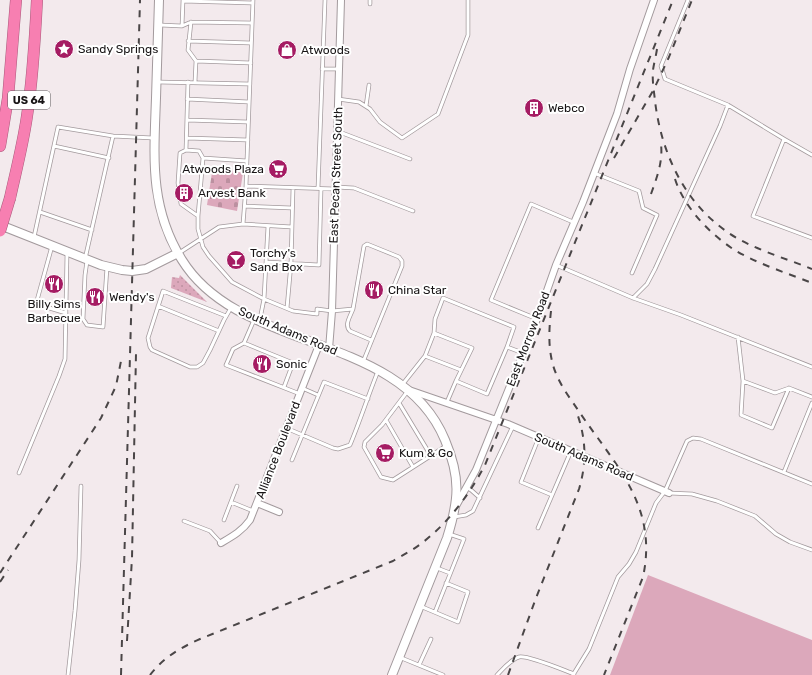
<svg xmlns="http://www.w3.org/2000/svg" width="812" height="675" font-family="Rubik,sans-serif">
  <defs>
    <pattern id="cemetery-stones" width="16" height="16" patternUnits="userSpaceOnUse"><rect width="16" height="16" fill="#dca8bb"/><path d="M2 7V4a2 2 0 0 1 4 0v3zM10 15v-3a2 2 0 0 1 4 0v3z" fill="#bc90a0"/></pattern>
    <pattern id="park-dots" width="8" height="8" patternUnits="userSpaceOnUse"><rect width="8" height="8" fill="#dca8bb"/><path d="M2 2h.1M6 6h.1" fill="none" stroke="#bc90a0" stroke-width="1.8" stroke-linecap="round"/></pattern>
  </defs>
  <rect width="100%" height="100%" fill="#f3eaed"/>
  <!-- grass -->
  <path fill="#dca8bb" d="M648,575L812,640V675H610Z"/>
  <!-- cemetery -->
  <path fill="url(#cemetery-stones)" d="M213,166L243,173L237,211L207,205Z"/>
  <!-- park -->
  <path fill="url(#park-dots)" d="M180,275L207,302L171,288L172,277L179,278Z"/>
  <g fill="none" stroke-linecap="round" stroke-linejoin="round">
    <defs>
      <path id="service" d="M688,0L661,66L665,79L728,105L784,139
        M183,1L253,3
        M370,4V0
        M191,22L188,50L196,61L195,82
        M160,25L182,26L191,22L252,23
        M182,26L183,0
        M188,41L251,43
        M196,61L251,63
        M322,69H339
        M158,82L250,84
        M188,82L186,150L199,151L203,158
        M187,99L249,102
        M338,99L359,102L370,109L380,122L402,138L438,114L468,35V0
        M366,106L369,85
        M187,120L248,122
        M337,131L410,159
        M113,136L153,138
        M187,138L248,140
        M54,146L109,158
        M186,150L180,153L178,183L181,204L198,216
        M812,155L784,139L753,216L812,238
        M247,161L203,158L198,216V229L203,247L209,256L232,282L264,299L293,311L317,314V309L332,311L353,309L364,246L367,244L399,257L402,261V266L363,362
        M594,173L639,191L643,208L657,215L632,273
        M246,186L253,0
        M336,187L354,188L413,211
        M318,188L325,0
        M245,206L292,208
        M40,212L92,230
        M243,224L246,186L335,189
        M34,237L58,127L113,136L85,259
        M52,246L36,304L66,313
        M179,253L219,227L243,224L292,227
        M87,261L85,275L83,319L87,325L103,327L107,267
        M266,262L319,265L321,189
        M556,265L633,298L681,315L812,367
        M633,298L647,284L655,269L720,126L728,105
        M158,306L219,331
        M287,308L291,263L293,188
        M353,309C350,317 344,325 350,331L371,340
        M226,316L163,291L148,338L150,347L152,350L190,367H197L203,363L210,350L224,320L232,306
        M260,319L264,299L268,226
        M537,319L491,300L531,204L573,222
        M254,320L244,343L233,349L226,365L300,394
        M434,333L435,319L443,298L514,327L507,347
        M738,337L743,381L775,393L789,388L812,397
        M244,343L293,363L284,387
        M425,356L461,370
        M743,381L741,415L772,428L789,388
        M402,385L425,356L434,333L472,348L456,381
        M302,388L318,395
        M407,392L382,425L365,442L364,447L381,477L393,480L446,446
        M447,402L456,381L487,394L507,347L523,353
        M399,403L431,456
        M386,420L413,467
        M286,428L333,448L338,449L350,445C360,421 368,396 378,371
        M539,437L521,482L552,495
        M292,460L324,382L368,399
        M784,472L812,403
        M19,473L59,376L65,359L67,253
        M466,487L471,490L480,498
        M669,493L692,494L717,501L755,516L776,534L790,542L812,550
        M231,502L253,511
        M454,517L466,515L473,511L513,426
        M224,520L237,486
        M184,521L210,531L221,543
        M538,528L571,451
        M437,568L450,573
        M420,606L458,622L468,592L446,583
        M435,612L464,539L449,534
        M399,657L443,675
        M419,665L431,639
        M68,675L75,611L79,560L81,486
        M497,675C503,669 510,660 519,657C528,655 563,670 574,674
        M573,675L589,649L618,577L629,564L636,552L656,503L665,491L687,441L693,438L701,439L812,484"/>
      <path id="minor" d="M329,349L332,311L341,0
        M409,390L508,424L669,493
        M257,503L279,512
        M456,506L476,470L537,319L556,265L583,202L617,114L630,69L654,0
        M221,543C233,536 242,531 250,520L319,345"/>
      <path id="secondary" d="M159,0C158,33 157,65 156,98C154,157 149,207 182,260C240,354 400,331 445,440C461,478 459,500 447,538L392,675
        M0,225L101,265L122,270L132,271L146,269L178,253"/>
      <path id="motorway" d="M0,146L8,98L16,0
        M10,198C16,171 23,144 27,116C33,78 35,39 37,0"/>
    </defs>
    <!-- service casing -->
    <use href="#service" stroke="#a39a9d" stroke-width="4.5"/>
    <!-- minor casing -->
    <use href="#minor" stroke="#a39a9d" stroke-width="8"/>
    <!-- secondary casing -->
    <use href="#secondary" stroke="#a39a9d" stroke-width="10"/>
    <!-- motorway casing -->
    <use href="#motorway" stroke="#a95a7b" stroke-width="12"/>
    <!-- service -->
    <use href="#service" stroke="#fff" stroke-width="3"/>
    <!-- minor -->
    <use href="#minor" stroke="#fff" stroke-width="6"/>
    <!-- secondary -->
    <use href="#secondary" stroke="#fff" stroke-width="8"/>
    <!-- motorway -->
    <use href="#motorway" stroke="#f77fb1" stroke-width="11"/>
    <!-- rail -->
    <path stroke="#4a4647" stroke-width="2" stroke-dasharray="7 7" stroke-linecap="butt" d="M657,49C656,56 654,63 653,70C652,80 654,91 655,101C661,151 683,201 726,231C749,248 785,258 812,269
      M614,158L654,89L669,57L692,0
      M675,179C684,207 709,233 733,249C755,263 787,273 812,283
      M651,194C657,177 663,162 661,144
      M551,311C549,329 548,347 553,365C558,383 570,398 580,413C617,467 658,507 643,577L604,675
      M0,573L101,418L116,386L121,361
      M0,582L8,570
      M127,641L132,558L136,353
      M121,675L140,0
      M150,675C164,657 180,648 200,639L393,561C403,555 413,550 422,543C449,522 469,495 485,465L673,0
      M508,675L536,598L579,489C587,462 586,439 577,413"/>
    <defs>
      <path id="motorway-bridge" d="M0,231L10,198"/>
    </defs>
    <!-- motorway-bridge casing -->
    <use href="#motorway-bridge" stroke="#a95a7b" stroke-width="12" stroke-linecap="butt"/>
    <!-- motorway-bridge -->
    <use href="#motorway-bridge" stroke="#f77fb1" stroke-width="11"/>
  </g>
  <!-- icons -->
  <defs>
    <symbol id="sight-disc" viewBox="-11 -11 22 22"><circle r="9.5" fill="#a51c63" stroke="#fff"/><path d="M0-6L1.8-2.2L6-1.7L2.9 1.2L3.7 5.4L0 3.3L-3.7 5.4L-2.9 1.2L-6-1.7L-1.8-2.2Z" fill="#fff"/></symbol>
    <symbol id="shop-disc" viewBox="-11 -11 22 22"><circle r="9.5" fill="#a51c63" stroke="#fff"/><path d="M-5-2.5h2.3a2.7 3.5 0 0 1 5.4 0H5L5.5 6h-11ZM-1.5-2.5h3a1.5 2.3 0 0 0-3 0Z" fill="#fff"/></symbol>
    <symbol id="building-disc" viewBox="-11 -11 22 22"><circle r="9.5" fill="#a51c63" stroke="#fff"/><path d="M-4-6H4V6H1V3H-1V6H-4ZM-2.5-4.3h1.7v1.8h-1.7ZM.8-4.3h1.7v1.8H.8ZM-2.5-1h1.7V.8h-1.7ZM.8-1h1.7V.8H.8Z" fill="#fff"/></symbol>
    <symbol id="supermarket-disc" viewBox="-11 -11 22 22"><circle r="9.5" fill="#a51c63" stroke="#fff"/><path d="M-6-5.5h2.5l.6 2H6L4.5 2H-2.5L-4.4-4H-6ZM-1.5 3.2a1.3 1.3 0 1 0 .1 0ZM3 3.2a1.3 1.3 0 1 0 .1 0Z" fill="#fff"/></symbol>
    <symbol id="bar-disc" viewBox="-11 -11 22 22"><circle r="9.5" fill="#a51c63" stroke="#fff"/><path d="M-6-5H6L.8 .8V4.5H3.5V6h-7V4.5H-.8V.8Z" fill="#fff"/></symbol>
    <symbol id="restaurant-disc" viewBox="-11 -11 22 22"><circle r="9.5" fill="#a51c63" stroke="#fff"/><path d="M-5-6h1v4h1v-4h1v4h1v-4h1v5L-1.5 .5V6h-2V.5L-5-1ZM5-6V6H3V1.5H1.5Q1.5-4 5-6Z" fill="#fff"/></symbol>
  </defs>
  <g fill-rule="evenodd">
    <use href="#sight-disc" x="53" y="38" width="22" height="22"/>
    <use href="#shop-disc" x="276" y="39" width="22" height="22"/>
    <use href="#building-disc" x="523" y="97" width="22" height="22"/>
    <use href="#supermarket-disc" x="267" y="158" width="22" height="22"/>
    <use href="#building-disc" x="173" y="182" width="22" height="22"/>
    <use href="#bar-disc" x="225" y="249" width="22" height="22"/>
    <use href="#restaurant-disc" x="43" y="273" width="22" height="22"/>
    <use href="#restaurant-disc" x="363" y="279" width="22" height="22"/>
    <use href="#restaurant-disc" x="84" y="286" width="22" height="22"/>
    <use href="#restaurant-disc" x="251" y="353" width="22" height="22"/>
    <use href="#supermarket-disc" x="374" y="442" width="22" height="22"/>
  </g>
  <g text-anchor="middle" stroke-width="4" stroke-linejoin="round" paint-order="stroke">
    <!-- shield labels -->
    <rect fill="#fff" stroke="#5d5b5c" stroke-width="1" x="8" y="91" width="42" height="18" rx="3"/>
    <g font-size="11" font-weight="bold" fill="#181516">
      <text x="29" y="104">US 64</text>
    </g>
    <!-- poi labels -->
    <g font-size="12" fill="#181516" stroke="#fff" text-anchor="start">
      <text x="78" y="53">Sandy Springs</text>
      <text x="301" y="54">Atwoods</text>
      <text x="548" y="112">Webco</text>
      <text x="264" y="173" text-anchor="end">Atwoods Plaza</text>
      <text x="198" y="197">Arvest Bank</text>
      <text x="250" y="257">Torchy's<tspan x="250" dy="14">Sand Box</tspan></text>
      <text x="388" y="294">China Star</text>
      <text x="109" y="301">Wendy's</text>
      <text x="54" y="308" text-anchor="middle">Billy Sims<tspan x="54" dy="14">Barbecue</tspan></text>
      <text x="276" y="368">Sonic</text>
      <text x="399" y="457">Kum &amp; Go</text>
    </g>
    <!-- street labels -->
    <g font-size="12" fill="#181516" stroke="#fff">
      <text transform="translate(336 175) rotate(-88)" y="4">East Pecan Street South</text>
      <text transform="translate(288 331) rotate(23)" y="4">South Adams Road</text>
      <text transform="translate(528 339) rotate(-69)" y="4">East Morrow Road</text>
      <text transform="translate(278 450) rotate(-69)" y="4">Alliance Boulevard</text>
      <text transform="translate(584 457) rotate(23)" y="4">South Adams Road</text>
    </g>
  </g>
</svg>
